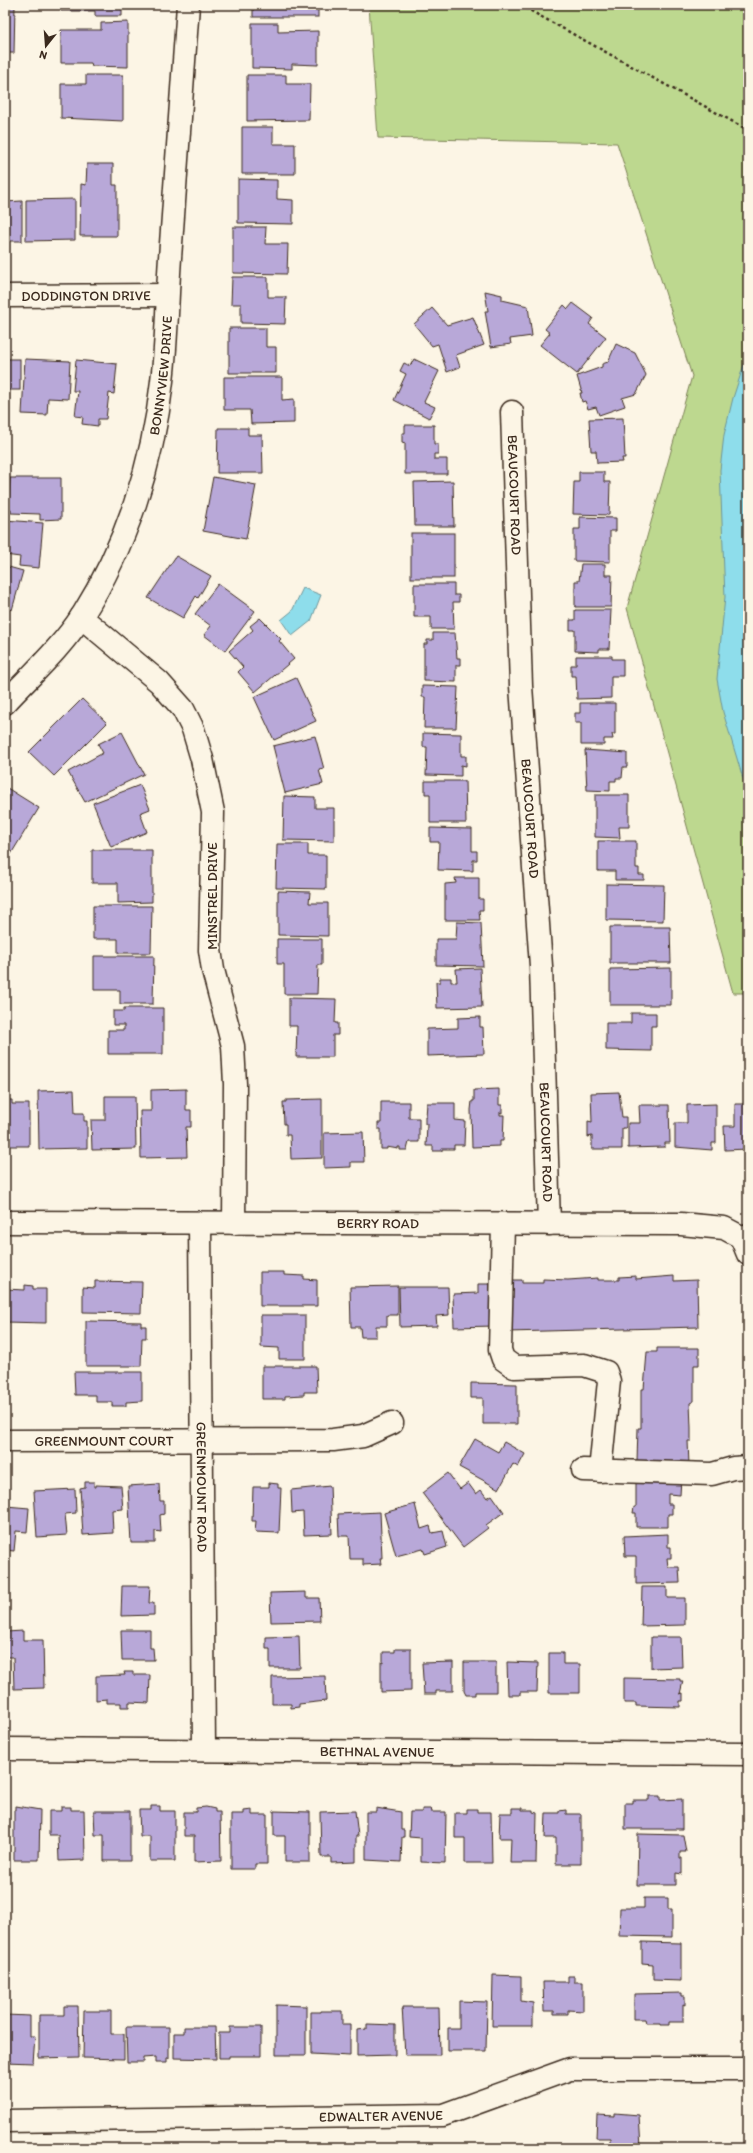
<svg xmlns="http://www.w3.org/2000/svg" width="753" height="2153" viewBox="0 0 753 2153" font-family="Itim,sans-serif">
  <rect width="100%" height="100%" fill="#fcf5e5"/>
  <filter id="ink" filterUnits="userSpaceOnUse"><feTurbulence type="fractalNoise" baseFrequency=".025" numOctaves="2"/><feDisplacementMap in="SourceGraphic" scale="8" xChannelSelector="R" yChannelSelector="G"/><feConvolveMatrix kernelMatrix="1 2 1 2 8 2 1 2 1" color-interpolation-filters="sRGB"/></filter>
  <g filter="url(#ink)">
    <!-- green -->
    <path fill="#bdd88f" stroke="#7c8156" d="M369,5H748V993H733L627,608L692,376L617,143L378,138Z"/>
    <!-- water -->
    <g fill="#8eddeb" stroke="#6d9599">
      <path d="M748,352V795L723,712L717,679L725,597L720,470L724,435L733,398Z"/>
      <path d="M303,588L321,595L311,621L292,636L281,620L292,611Z"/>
    </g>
    <!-- building -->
    <g fill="#b8a8d8" stroke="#3b2a1e">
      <path d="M5,5H15L14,53H5Z"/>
      <path d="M61,5H122V16H95V11H61Z"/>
      <rect x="253" y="5" width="65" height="12"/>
      <path d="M128,22V67L92,66L91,63H61V30H101V23Z"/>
      <path d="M252,23H278V32L318,31V65L292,64V69L252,68Z"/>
      <path d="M86,75H123V121L61,118V84H86Z"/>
      <path d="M247,75H286V84H310L309,120L247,121Z"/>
      <path d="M242,127H273V144H295V174H242Z"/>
      <path d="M87,164H113V185H117V236H80L81,184L86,185Z"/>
      <path d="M238,179L277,180V199L293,200V224L238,223Z"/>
      <path d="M75,199V240L26,241V200Z"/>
      <path d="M22,201V241H5V202Z"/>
      <path d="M233,227H266L265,244H288L287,274L233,273Z"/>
      <path d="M232,277H268V297H286L285,324L241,323V304H231Z"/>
      <path d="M485,291L502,295V300L528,306L532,336L510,339L511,344L491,347L485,311H488Z"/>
      <path d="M573,303L593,318L589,324L606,337L577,374L540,345L550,333L545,329L564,305L568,309Z"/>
      <path d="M432,308L447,325L473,317L484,345L456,355L460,367L447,372L438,344L432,346L414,324Z"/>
      <path d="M229,328H266V347H276V373H229Z"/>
      <path d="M616,344L635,353L646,375L636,394L622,398L625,406L599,415L596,407L588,409L585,401L582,402L580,393H582L577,376L602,367V364L608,362Z"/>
      <rect x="5" y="359" width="15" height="31"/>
      <path d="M25,359L70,361L68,399L48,398L47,415L22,414Z"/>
      <path d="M414,359L439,371L424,402L435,407L429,418L394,400L406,374L400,371L404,363L410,366Z"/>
      <path d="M76,360L117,364L114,394L109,393L106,419H98V426L82,424L83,417L75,416L78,391H73Z"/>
      <path d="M224,377H282V400L294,399V423L251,424L250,410H224Z"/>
      <path d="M623,418L625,458H622L623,462L597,463L596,451H591L589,419Z"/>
      <path d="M405,425H434V444H438V454H434V459H447V474H405V443L402,442V433H405Z"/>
      <path d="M218,428H248V435H262L263,473H217Z"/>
      <path d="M579,472H604V482H610L609,515L573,514L574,482H579Z"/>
      <path d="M213,477L256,485L246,539L203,531Z"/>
      <path d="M10,478H61V519L40,520V514L11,513V509H8Z"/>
      <path d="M453,481L454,526H415L414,482Z"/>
      <path d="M580,517L616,518V531H610V562L574,561V529H580Z"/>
      <path d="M5,520L43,523L39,568L19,566L20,557L5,555Z"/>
      <rect x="411" y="533" width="43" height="45"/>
      <path d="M176,556L211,576L198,598L196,596L183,618L148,598Z"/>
      <path d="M581,564H605V575H612L611,607H575V581H579Z"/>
      <path d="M5,566L23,571L12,610L5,608Z"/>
      <path d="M218,584L255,611L225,651L204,635L211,626L195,614Z"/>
      <path d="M414,584H454V595H459V602H453L454,629H431V617H414Z"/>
      <path d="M575,610H611L609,649H599V652L575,651V630H570V620H575Z"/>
      <path d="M260,618L281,639L279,641L294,659L255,692L238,672L243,667L229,651L253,630L250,626Z"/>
      <path d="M433,633H455L457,658H460V665H456V682L424,681V644H427V640H433Z"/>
      <path d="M576,656H612V659H623V676H611V698L577,699L576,676H571V665H576Z"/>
      <path d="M296,678L316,721L274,740L254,697Z"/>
      <path d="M422,686L458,687L456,728H424L425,697H422Z"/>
      <path d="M82,699L107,723L54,776L29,752Z"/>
      <path d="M580,703H615V734H612L613,739H604V745H581V723H575V713H580Z"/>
      <path d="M122,732L144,774L85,802L68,772L103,753L98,744Z"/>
      <path d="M423,733L461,734V756H466V766L461,765V776L426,775L427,747H423Z"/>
      <path d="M315,736L324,769L319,770L323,784L285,793L273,746Z"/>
      <path d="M585,750L627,753V767H623L622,778H616V781H610V791L587,790Z"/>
      <path d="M425,781H465L466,823H430V794H425Z"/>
      <path d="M140,785L150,809L140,813L147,832L111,847L93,803Z"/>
      <path d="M7,788L39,808L11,854L5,850V790Z"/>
      <path d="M595,795H629V827H619L620,838L595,837Z"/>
      <path d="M284,796L315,797V808H334V841L283,840Z"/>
      <path d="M430,828L472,829V851H477V860H473V871L438,870L439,842H430Z"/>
      <path d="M598,841H636V868H639V875H644V880H615V871H598Z"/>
      <path d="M277,844H308V855H326V889L276,888Z"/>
      <path d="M92,850H152V902L118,903V883H92Z"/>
      <path d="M455,878H479V899H483V910H479L480,920H445V884L456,883Z"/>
      <path d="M606,884L664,885L663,921L606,920Z"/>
      <path d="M278,891L310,892L309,903H328V936L278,935Z"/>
      <path d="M93,906H152L151,953H118V939H93Z"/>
      <path d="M457,922L481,923L483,966L436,965V939H456Z"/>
      <path d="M610,927H670L671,963H610Z"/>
      <path d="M277,939H322V965H318L317,994H284V964H277Z"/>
      <path d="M94,956H154L153,1004H120V990H94Z"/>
      <path d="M480,968L482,1007L437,1008L436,982H440V978H451V982H457L456,969Z"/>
      <path d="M671,968V1005H610V969Z"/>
      <path d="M289,998L336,999L335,1023H338V1035H333V1057H296L297,1026H289Z"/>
      <path d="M124,1008H163V1054H108V1030H124V1025H113V1011H124Z"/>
      <path d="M631,1013H656V1026H651V1051L606,1050V1023H631Z"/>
      <path d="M480,1017V1027H483L484,1054L427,1056V1029L458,1028V1018Z"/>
      <path d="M186,1089V1110H191V1127H186L187,1157L141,1158L140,1111H151V1090Z"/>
      <path d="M499,1089V1105H502V1113L500,1112V1115H504L503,1141H500V1146L472,1147L471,1110L472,1101H474V1090Z"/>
      <path d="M74,1090L75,1113H84V1121H87V1148L39,1149L38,1091Z"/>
      <path d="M619,1092L622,1117H626V1128H622V1149H592V1136L588,1137V1121L592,1122L591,1093Z"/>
      <path d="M105,1096H135L136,1149L92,1150L91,1120H105Z"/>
      <path d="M322,1099V1158L291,1159L290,1135H286V1124H284L283,1102H286V1100Z"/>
      <path d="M5,1100H12V1104H29V1146H5Z"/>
      <path d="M381,1102H409V1118H419V1142H409L407,1150H400V1147H398V1149L387,1147V1149H381V1129H378V1123H381Z"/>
      <path d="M427,1103H455V1120L465,1121L464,1145H454V1149H442V1151H433V1146H426L427,1124H425V1117H426Z"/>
      <path d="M716,1104V1143H712V1150L675,1147V1123H687V1105Z"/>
      <path d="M735,1104H748V1149L725,1150L724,1126H735Z"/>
      <path d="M639,1105H669L670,1143H665V1147L628,1148V1123H640Z"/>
      <path d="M363,1132L364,1162H351V1167L324,1168V1133Z"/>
      <path d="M260,1272H284V1275L304,1276V1279L317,1280V1306H260Z"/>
      <path d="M636,1276V1279L674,1276V1281L697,1280L698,1327L508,1332L507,1280H522V1283H543V1279L568,1280L598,1278V1280H619V1277Z"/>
      <path d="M95,1281L142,1282L141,1313L83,1312V1287L95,1288Z"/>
      <path d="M478,1284H494V1326L454,1327L453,1294L478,1293Z"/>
      <path d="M25,1285L33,1286V1289H46V1323L5,1322V1289L25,1290Z"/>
      <path d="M398,1286V1315H387V1326H376V1337H361L360,1327H351L350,1287Z"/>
      <path d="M399,1287H448L449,1315L436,1316L437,1326L400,1327Z"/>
      <path d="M261,1315H305V1359H279V1348L261,1347Z"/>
      <path d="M86,1321L141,1322V1326H146V1338H142L141,1366H86Z"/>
      <path d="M657,1348H699V1365H694V1401L690,1403L691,1428V1441H688L689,1465L647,1464V1461H637L638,1428H641V1389H644L647,1352H657Z"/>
      <path d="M262,1366H316L317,1392H304V1395L285,1396V1399H262Z"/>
      <path d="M74,1372H142V1401L126,1402V1406H112V1402H96V1395H75Z"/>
      <path d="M471,1383L517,1384V1424H483V1398H471Z"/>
      <path d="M475,1439L498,1452L504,1442L525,1454L518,1467L513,1464L499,1489L459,1467Z"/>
      <path d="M448,1473L460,1489L468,1483L476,1494L481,1490L487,1498L492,1495L504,1512L486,1525L488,1528L463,1547L422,1493Z"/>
      <path d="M636,1478L681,1479L680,1495L668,1494V1504H672V1514H668V1527H636V1513H633L634,1507H636Z"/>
      <path d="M85,1482H94V1487H96V1485L121,1486L123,1509L112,1510L113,1533L83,1535L80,1488L85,1487Z"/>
      <path d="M269,1483L278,1484V1488H281L279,1533L255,1532L256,1521H252L253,1487H269Z"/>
      <path d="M159,1484L160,1501H164V1514L160,1515L161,1532L155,1531V1543H131L128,1486Z"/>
      <path d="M330,1486L332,1534L304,1535L303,1512L292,1513L291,1490Z"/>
      <path d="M75,1489L76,1513L65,1514L67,1535L37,1537L34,1491Z"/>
      <path d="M5,1501L6,1506L29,1508L27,1532L16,1531L14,1551L5,1550Z"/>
      <path d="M415,1504L421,1529L430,1526L432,1533L443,1531L447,1547L425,1554L423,1549L396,1556L384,1513Z"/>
      <path d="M380,1512L382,1558H380L381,1564L363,1565V1559H350L349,1536H339L338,1514Z"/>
      <path d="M668,1534V1547H671V1558H667L668,1567H679L680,1583L636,1584V1556H625L624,1536Z"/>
      <path d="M122,1586H150L149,1603H154V1615L121,1616Z"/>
      <path d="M642,1587H667V1598H685V1625L641,1626Z"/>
      <path d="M306,1592V1598H319L320,1621L271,1622L270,1593Z"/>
      <path d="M121,1630H150V1648H153L154,1660H122Z"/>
      <path d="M23,1631V1640H43L44,1688L14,1689L13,1657H6V1632Z"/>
      <path d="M299,1636L300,1668H270V1649H266V1637Z"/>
      <path d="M651,1637H681L682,1667L651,1668Z"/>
      <path d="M395,1649H411V1691L381,1692V1662L383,1663V1652H395Z"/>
      <path d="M549,1653H563V1664H580V1693H549Z"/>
      <path d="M453,1662V1691H436V1694H424L422,1663Z"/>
      <path d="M464,1662H496V1692H475V1695H466L464,1691Z"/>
      <path d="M507,1662L538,1663L537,1692H520V1695H508Z"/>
      <path d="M124,1672H133V1675H150L149,1703L129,1702V1707H121V1703H107V1699L96,1700V1676L125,1675Z"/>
      <path d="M325,1676L326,1701L299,1704V1707L291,1708V1704H272V1677Z"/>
      <path d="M624,1678L680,1679V1681H683L680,1694L683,1693V1701H680V1707L636,1706V1703H624Z"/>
      <path d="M649,1796H660V1800L682,1799V1829H625V1803H633V1800H649Z"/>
      <path d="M16,1806L40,1810L39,1860H14V1810H16Z"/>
      <path d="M151,1806H160V1811H175V1861H150V1836H140L139,1810H151Z"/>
      <path d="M61,1807H71V1810H84L85,1860L59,1861L58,1835H49V1811H61Z"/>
      <path d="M206,1807L215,1809V1812H220L221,1861L194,1862V1836H184V1812H196V1808Z"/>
      <path d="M376,1808L401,1812V1830H404V1837H402L401,1862L366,1860V1812H376Z"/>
      <path d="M512,1808H522V1810H533V1812L537,1813L536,1863H510L511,1838H499L500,1813H512Z"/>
      <path d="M422,1809H432L431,1812H446L445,1863L421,1862V1838L409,1837L410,1812H422Z"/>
      <path d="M467,1809H477V1812H491L492,1863H465V1838H455V1813H467Z"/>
      <path d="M252,1810V1815H267V1864H255V1869H231V1814H244V1811Z"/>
      <path d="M566,1810V1814H581V1864H556V1838H545L546,1813H559V1811Z"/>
      <path d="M94,1811H130V1861H104V1835H95Z"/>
      <path d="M274,1811L310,1812V1862H285V1836H274Z"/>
      <path d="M355,1811L358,1836H356V1862L331,1863V1857H321L320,1812Z"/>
      <path d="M638,1834L683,1835L686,1852H680V1858H682V1874L676,1873V1885H637Z"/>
      <path d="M644,1898H668V1909H672V1937L619,1936L620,1908H644Z"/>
      <path d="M642,1942L681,1943V1981L653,1980V1964L642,1963Z"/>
      <path d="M493,1975L521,1976V2001L533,2003V2026H492Z"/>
      <path d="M568,1976H574V1982H583V2011L568,2010V2014H554V2011H544L543,1982H568Z"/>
      <path d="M682,1993V1996H685V2005L683,2004V2022H669V2025H660V2023H646L645,2019H634V1994Z"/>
      <path d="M459,2001L487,2002L486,2051H448V2028H459Z"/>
      <path d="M276,2005L306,2006V2055H276Z"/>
      <path d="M64,2006H78L79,2057L39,2058V2015H64Z"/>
      <path d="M402,2007H439L440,2055H405Z"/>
      <path d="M84,2011H111V2034H124V2059L83,2058Z"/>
      <path d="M321,2011H342V2025H350V2056L311,2054V2012H321Z"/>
      <path d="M5,2015L30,2016V2036H35L33,2063L5,2062Z"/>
      <path d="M367,2024L395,2025V2055L357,2056V2030L367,2029Z"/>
      <path d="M126,2027H169V2058H167V2062H156V2057L143,2058V2062H127Z"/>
      <path d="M184,2027H215L216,2059L174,2058V2033H184Z"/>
      <path d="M230,2027H261V2056H229V2058H219V2033H230Z"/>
      <path d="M615,2113L639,2115L641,2148H610V2138H596L597,2115L615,2116Z"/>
    </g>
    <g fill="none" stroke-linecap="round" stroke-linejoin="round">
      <defs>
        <g id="minor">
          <path id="s1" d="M5,296L167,295"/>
          <path id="s2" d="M512,412L521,686L541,966L549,1224"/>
          <path d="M81,617L159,682L183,709L193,729L202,759L213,812L210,950L213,970L233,1046L235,1084L234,1223"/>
          <path id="s3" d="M5,703C31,675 61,648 82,616C126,546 153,464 162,381C167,341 167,299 170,258C176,174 182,89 188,5"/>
          <path id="s4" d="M5,1222L681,1224L724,1228L741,1237L748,1235"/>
          <path id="s5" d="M200,1223L204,1750"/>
          <path d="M503,1224L500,1350L503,1359L514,1367L584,1365L606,1372L609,1381L600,1471"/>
          <path d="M741,1237L748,1254"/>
          <path id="s6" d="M5,1441L333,1440L363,1436L392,1423"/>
          <path d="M583,1470L712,1474L733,1468L748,1467"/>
          <path id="s7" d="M5,1749L748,1754"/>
          <path id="s8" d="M5,2121L443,2115L570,2069H748"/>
        </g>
      </defs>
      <!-- minor casing -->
      <use href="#minor" stroke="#3b2a1e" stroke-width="25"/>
      <!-- path -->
      <path stroke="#3b2a1e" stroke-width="2.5" stroke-dasharray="3 3" stroke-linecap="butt" d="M520,5L748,130"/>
      <!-- minor -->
      <use href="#minor" stroke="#fcf5e5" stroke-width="22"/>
    </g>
  </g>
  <g text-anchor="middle" stroke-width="3.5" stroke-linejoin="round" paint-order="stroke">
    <!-- street labels -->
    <g font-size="14" fill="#3b2a1e" stroke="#fcf5e5">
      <text dy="5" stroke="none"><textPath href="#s1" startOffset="81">DODDINGTON DRIVE</textPath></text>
      <text dy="5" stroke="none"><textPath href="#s3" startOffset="372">BONNYVIEW DRIVE</textPath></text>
      <text dy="5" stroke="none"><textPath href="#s2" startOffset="83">BEAUCOURT ROAD</textPath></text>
      <text dy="5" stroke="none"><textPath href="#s2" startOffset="407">BEAUCOURT ROAD</textPath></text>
      <text transform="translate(212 896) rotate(-90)" y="5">MINSTREL DRIVE</text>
      <text dy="5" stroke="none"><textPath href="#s2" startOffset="731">BEAUCOURT ROAD</textPath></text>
      <text dy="5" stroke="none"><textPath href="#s4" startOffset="373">BERRY ROAD</textPath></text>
      <text dy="5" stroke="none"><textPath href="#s6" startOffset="99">GREENMOUNT COURT</textPath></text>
      <text dy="5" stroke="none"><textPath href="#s5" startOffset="264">GREENMOUNT ROAD</textPath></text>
      <text dy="5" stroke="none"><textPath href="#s7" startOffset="372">BETHNAL AVENUE</textPath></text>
      <text dy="5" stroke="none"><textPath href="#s8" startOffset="376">EDWALTER AVENUE</textPath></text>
    </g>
  </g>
  <!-- margin -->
  <rect width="753" height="2153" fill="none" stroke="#fcf5e5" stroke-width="20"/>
  <rect x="10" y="10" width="733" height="2133" fill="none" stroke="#3b2a1e" stroke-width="1.5" filter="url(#ink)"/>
  <!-- north arrow -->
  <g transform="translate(46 46) rotate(197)" stroke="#fcf5e5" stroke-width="3" paint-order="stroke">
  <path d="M0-3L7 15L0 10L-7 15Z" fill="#3b2a1e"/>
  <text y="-6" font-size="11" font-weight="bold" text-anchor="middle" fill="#3b2a1e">N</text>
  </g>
</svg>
